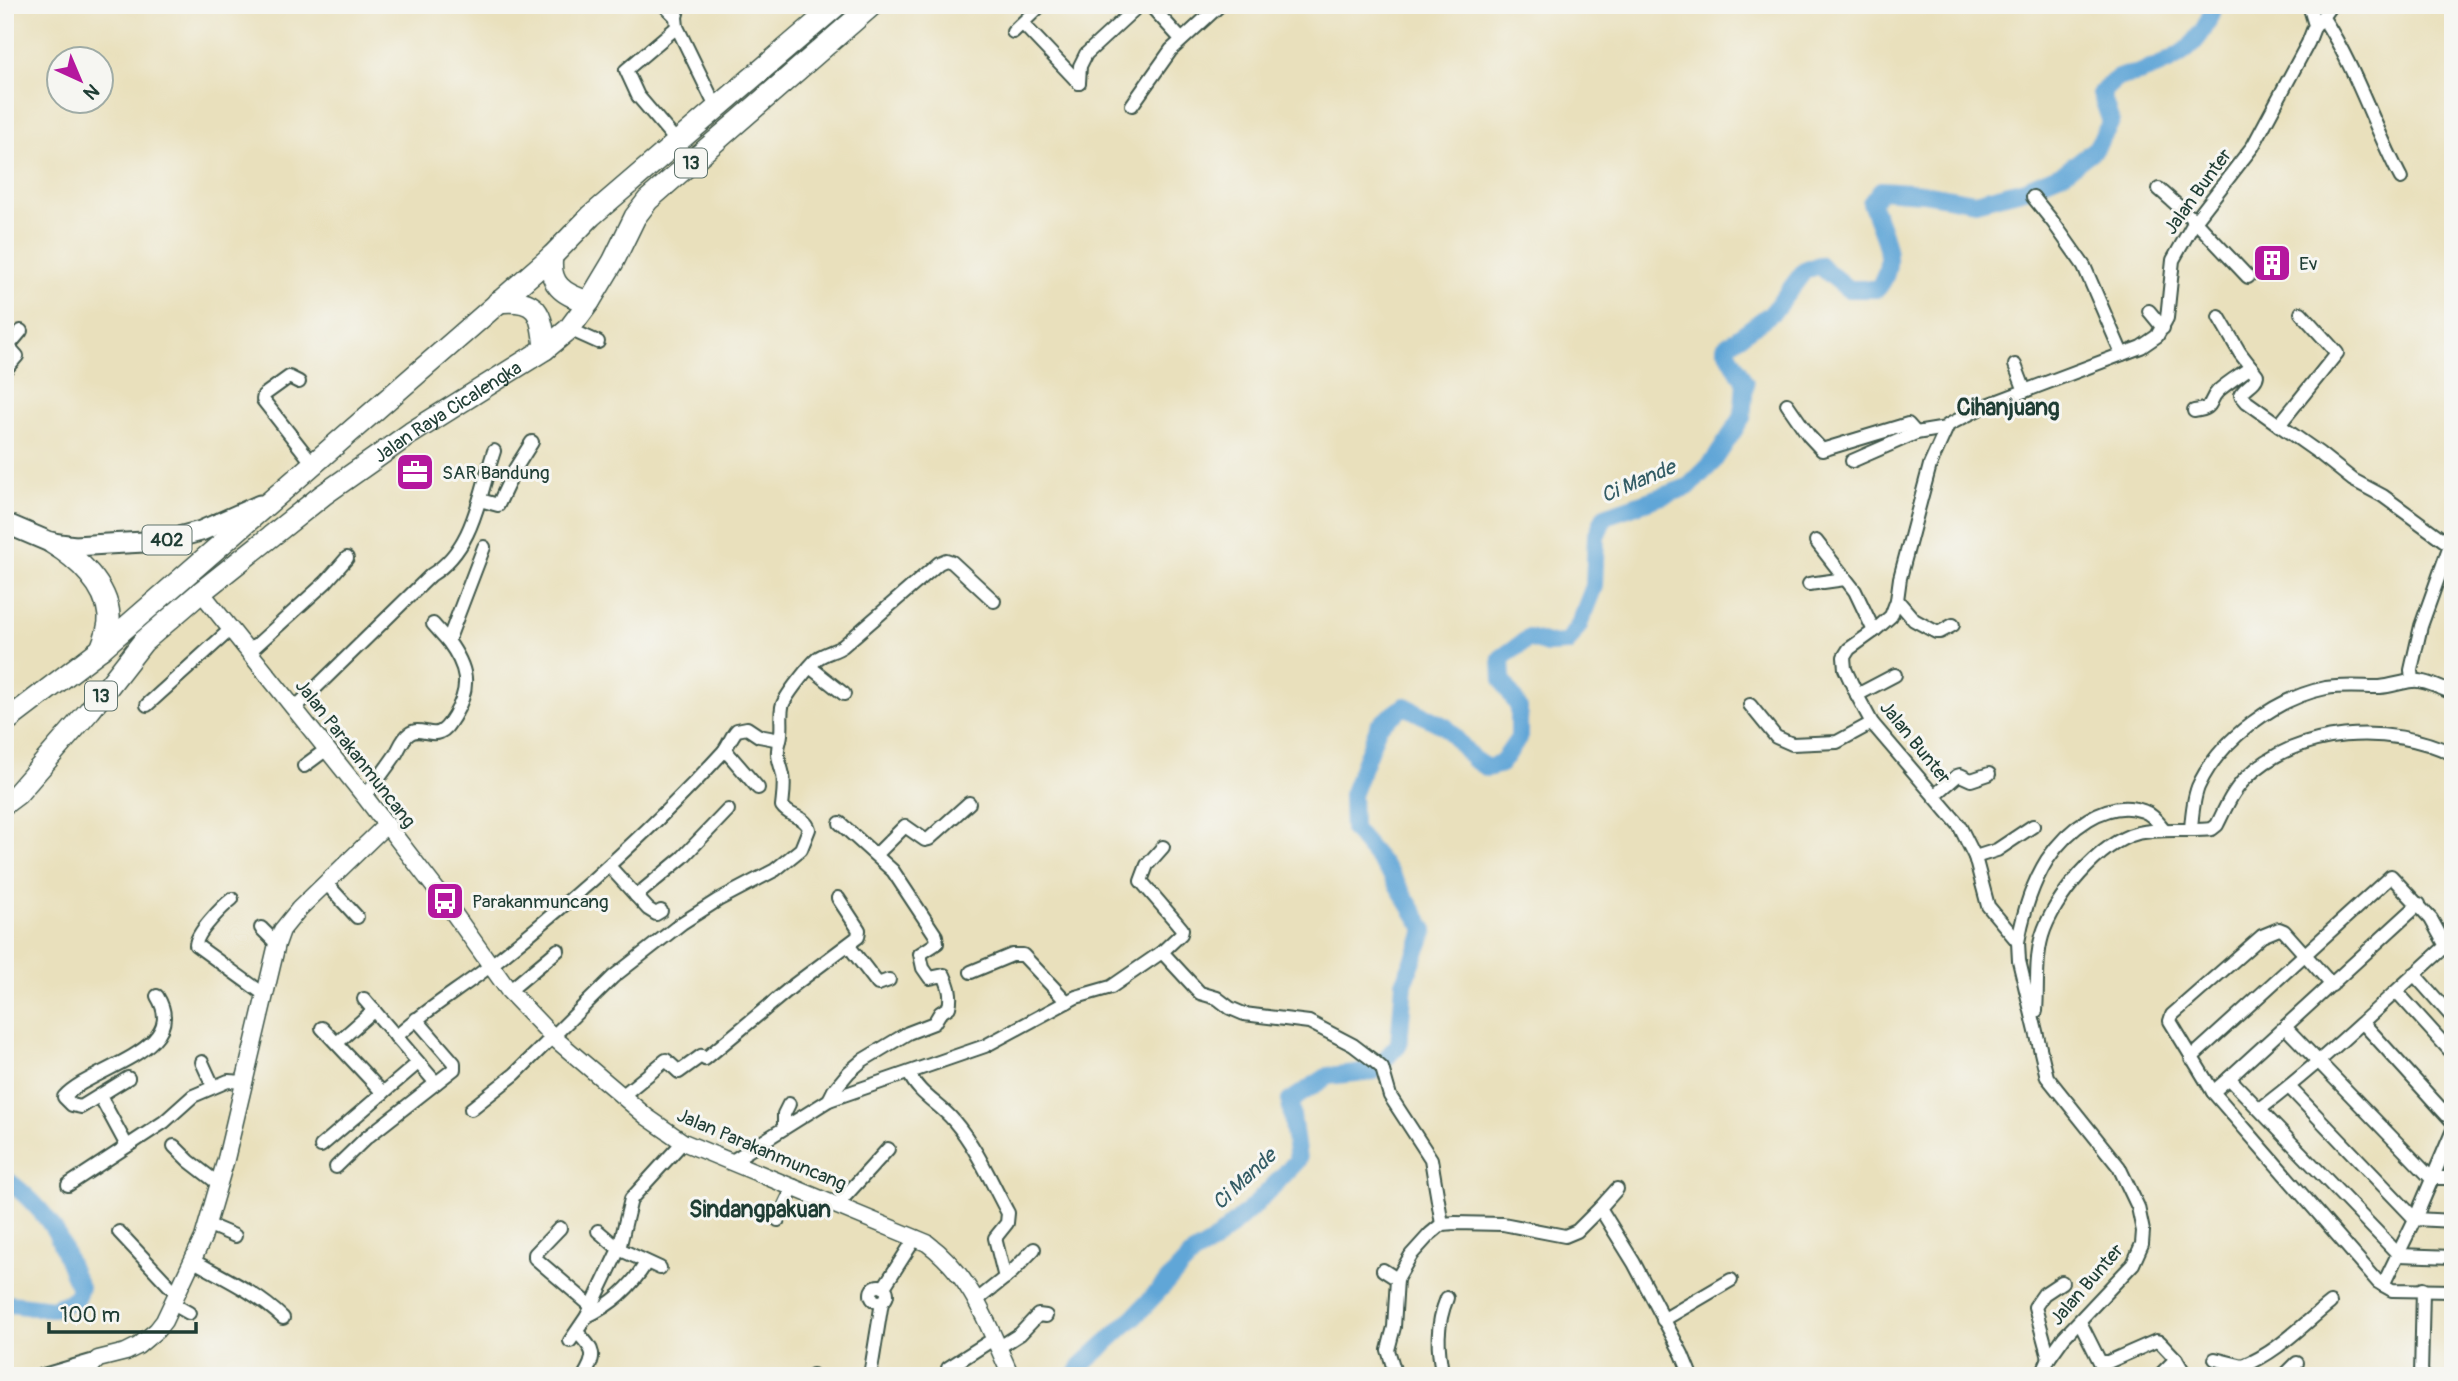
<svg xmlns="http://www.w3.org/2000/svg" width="2458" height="1381" viewBox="0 0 2458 1381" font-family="Pangolin,sans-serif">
  <rect width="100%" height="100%" fill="#f6f6f2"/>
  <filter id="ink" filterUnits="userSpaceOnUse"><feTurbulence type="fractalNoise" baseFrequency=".0143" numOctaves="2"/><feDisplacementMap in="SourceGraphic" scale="14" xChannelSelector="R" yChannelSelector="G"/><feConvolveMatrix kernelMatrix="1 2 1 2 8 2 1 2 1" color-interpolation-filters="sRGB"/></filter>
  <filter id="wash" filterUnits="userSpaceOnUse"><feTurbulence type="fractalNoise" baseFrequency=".00686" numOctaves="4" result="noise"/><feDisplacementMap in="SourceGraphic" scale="28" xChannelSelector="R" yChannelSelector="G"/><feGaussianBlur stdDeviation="1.57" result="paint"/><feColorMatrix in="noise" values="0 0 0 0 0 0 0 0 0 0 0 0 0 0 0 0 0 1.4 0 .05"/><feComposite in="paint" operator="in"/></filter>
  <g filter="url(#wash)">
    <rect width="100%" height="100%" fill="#e9e0bc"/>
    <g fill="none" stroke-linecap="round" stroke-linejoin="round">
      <!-- river -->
      <g stroke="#61a6d7" stroke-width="18">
        <path d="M5,1179C22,1190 45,1213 55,1231C65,1249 69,1269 80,1287L76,1299L52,1309L10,1304L5,1306"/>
        <path d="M1076,1376L1081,1366L1136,1315L1192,1255L1211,1244L1255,1205L1298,1160L1290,1101L1328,1076L1374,1071L1399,1044L1404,983L1425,930L1390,873L1353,829L1352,795L1379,725L1405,706L1446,727L1473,759L1487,768L1501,764L1519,738V708L1502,679L1501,658L1529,638L1547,644L1567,643L1579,625L1594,586L1596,536L1605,516L1688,487L1713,462L1742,418L1745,383L1725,347L1773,312L1804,271L1819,265L1848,289H1877C1900,263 1882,232 1871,203L1881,190L1923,193L1975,202L2025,189L2065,172L2096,148L2111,122L2101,93C2106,89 2112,81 2118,78C2124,75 2133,75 2139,73C2178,60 2202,46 2214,5"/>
      </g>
    </g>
  </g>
  <g filter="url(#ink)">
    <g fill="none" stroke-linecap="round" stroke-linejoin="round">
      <defs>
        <g id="street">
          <path d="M664,5L676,17"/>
          <path d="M679,5L676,17L677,27L717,109"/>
          <path d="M1150,5L1181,39"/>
          <path d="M2323,18C2356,68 2373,125 2401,178"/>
          <path d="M2318,23L2331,5"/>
          <path d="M1023,24L1079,83"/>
          <path d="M677,27L626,70L638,96L678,143"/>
          <path d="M1013,32L1041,5"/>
          <path d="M1079,83L1080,66L1086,54L1139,5"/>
          <path d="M1132,105L1171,50L1220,5"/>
          <path d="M2159,189L2195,221L2248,277"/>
          <path d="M2033,197L2053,222L2084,266L2122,354"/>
          <path d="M2149,311L2163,328"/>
          <path d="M2301,313L2337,353L2279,425L2319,453L2353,480L2383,496L2450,545L2421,626L2411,670L2412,681"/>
          <path d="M2219,317L2240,353L2257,375C2256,384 2244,387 2241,395L2247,402L2279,425"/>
          <path d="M569,329L598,342"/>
          <path d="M5,350L21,331"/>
          <path d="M2015,365L2025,391"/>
          <path d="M5,370L17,356L9,347"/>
          <path d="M299,382L289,377L264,395L263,400L314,465"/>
          <path d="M1787,404L1809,436L1822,450L1908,424L1916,433"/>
          <path d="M2194,411C2216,408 2207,402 2218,391C2228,382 2240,375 2251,367"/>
          <path d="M1852,461L1916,433L1946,428"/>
          <path d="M480,500L498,505L515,469L532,442"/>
          <path d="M1816,541L1855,591L1874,631"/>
          <path d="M1809,584L1845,579"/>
          <path d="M1897,600L1914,620L1936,632H1940L1953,625"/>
          <path d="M433,624L448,641"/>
          <path d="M249,652L326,582L347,558"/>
          <path d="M810,667L844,694"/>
          <path d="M1857,695L1895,675"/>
          <path d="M147,705L231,629"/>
          <path d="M1750,705L1776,737L1792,744L1837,742L1872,723"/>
          <path d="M295,708L431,575C474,549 479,495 494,451"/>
          <path d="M725,750L758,788"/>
          <path d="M304,766L327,749"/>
          <path d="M1935,795L1957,776L1960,775L1971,780L1989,774"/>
          <path d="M365,797C375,783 385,770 394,757C399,750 402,739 409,734C419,726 430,737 440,732C447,729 450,722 454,716C472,686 467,667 448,641L484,547"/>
          <path d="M2191,829C2192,815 2193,800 2198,787C2219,740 2276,698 2326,688C2343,685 2363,687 2380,687C2392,686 2401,682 2412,681C2424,679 2441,689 2453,693"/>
          <path d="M876,855L905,826L925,840L929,839L969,803"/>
          <path d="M1975,857L1997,850L2033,826"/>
          <path d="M609,866L648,909L656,914L661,911"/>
          <path d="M326,883L357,917"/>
          <path d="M636,896L683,857L728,810"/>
          <path d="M232,899C223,906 196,933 196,945L265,995"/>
          <path d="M261,928L277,944"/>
          <path d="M2018,942C2023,914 2032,884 2047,860C2066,831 2106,797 2143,811C2152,814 2157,821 2163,828"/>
          <path d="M848,945L878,984L889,980"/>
          <path d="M1162,952L1200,993L1217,998L1230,1008L1244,1014L1309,1022L1353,1045L1374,1061L1382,1068L1390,1096L1431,1159L1442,1224"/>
          <path d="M971,972L1012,955H1023L1067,1002"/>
          <path d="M2414,974L2453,1018"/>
          <path d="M2332,985L2284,931L2279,929L2262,936L2172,1015L2170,1021L2213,1092L2378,1282L2383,1285"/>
          <path d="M509,991L558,950"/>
          <path d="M2397,992L2453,1054"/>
          <path d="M364,999L436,1083"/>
          <path d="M2036,1011C2038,987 2035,960 2042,936C2053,899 2099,843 2138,833C2164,827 2186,832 2212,829L2217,825C2225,809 2232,792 2245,779C2296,727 2390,723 2453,754"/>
          <path d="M2363,1023L2453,1122"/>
          <path d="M2285,1027L2431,1178H2453"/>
          <path d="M322,1028L383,1093"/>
          <path d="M396,1037C425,1010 459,990 490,966C573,900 652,830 723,752C729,745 731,736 737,730L747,728L759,736L780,740C783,729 780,718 782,707C784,697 810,665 818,658C825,653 836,651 843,646L939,563L946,560L952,562L994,601"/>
          <path d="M337,1043L374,1010"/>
          <path d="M2191,1058L2391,876L2431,919L2446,946C2384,1001 2326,1059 2260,1109"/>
          <path d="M202,1062L213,1086"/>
          <path d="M909,1073C918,1094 940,1104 954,1121C977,1148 991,1182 1008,1213L1007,1223L995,1238L1005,1278"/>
          <path d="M128,1078L81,1107L72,1105L64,1097C90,1067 191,1051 157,996"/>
          <path d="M2229,1078L2419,904"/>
          <path d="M2289,1087L2415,1219L2453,1221"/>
          <path d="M2213,1092L2229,1078L2399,1255L2453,1257"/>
          <path d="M100,1096L127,1146"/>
          <path d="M622,1096L666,1060L679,1072L701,1056L705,1059L794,985L858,937L859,930L838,898"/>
          <path d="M829,1100L834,1090L849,1072L863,1060L908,1033L934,1023L940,1013L949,1007C952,995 949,986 944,975L930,978L923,968L920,954L937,943L936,936L893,871L840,823"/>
          <path d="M471,1109L515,1074L613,977L682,923L718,900L775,870L801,849L809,829C805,816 789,817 782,806C783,796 785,785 783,775C780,761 775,755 780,740"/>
          <path d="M784,1127V1114L789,1104"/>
          <path d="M2453,1130L2415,1219L2383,1285L2392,1290L2453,1291"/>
          <path d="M174,1146L189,1161L220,1185"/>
          <path d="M321,1146L418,1063"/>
          <path d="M732,1161L829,1100L985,1046L1076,997L1111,987L1162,952L1181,934L1182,929L1177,923L1141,881L1147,865L1163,847"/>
          <path d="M336,1167L366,1138L454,1069V1063L416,1019"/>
          <path d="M68,1185L164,1122L193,1096L228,1081L245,1082"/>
          <path d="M1617,1189L1600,1208L1634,1263L1682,1354L1691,1376"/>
          <path d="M837,1205L888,1149"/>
          <path d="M778,1220L794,1186"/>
          <path d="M209,1225L235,1236"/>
          <path d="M560,1228L535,1254V1258L591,1306"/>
          <path d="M598,1231L619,1249L660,1268"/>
          <path d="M119,1232L177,1294"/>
          <path d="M192,1260C224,1278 256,1292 283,1318"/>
          <path d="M1383,1270L1397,1279"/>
          <circle cx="879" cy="1294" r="8"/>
          <path d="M884,1287L916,1237"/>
          <path d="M977,1300L1012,1272L1034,1249"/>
          <path d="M173,1304L189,1313"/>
          <path d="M587,1316C611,1305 632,1286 646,1263"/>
          <path d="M1663,1320L1731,1280"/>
          <path d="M2080,1322L2100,1362H2108L2156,1341L2160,1342L2176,1359L2186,1376"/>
          <path d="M577,1332C593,1350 598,1353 584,1376"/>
          <path d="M570,1341L587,1316L619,1249L631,1199L683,1142"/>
          <path d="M998,1348L1020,1334L1038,1315L1046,1316"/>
          <path d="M2049,1358L2035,1307L2044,1294L2062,1282"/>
          <path d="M2215,1359L2243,1366"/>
          <path d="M948,1368L995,1338"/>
          <path d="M40,1376L98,1359"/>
          <path d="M813,1376V1375"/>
          <path d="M870,1376L882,1302"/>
          <path d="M1396,1376L1388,1350L1394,1327L1397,1279L1411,1255L1430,1234L1442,1224L1455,1223L1503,1224L1565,1236L1577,1231L1600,1208"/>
          <path d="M1443,1376C1437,1348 1436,1325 1447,1298"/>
          <path d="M2041,1376L2049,1358L2064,1337L2133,1264L2142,1244L2143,1231L2138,1207L2119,1167L2047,1077L2019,961L2018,942L1988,906L1975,857L1959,825L1872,723L1857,695L1845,669L1844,657L1849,649L1874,631L1891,616L1897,600L1900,578L1930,465L1948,425L1985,406L2141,347L2157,336L2167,318L2173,260L2195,221L2253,146L2308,43L2315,25L2309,5"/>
          <path d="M2159,1376L2176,1359"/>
          <path d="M2246,1376L2243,1366C2278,1352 2301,1326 2330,1303"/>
          <path d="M2284,1376L2297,1363"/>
          <path d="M2421,1376L2423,1289"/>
        </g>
        <g id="secondary">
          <path d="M201,592L365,797L445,901L509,991L553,1037L647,1117L683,1142L927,1243C973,1277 988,1326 1011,1376"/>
          <path d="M82,1376L98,1359L126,1352L138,1346L157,1330L164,1321L203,1238L226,1159L277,944L282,930L299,909L387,824"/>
        </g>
        <path id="primary" d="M5,523L52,543L75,546L107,544L163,541L201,531L260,505"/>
        <g id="highway">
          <path d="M552,256C548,284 563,295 589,302"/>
          <path d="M498,302C538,298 542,312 545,349"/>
          <path d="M52,543C77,558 107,585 109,616C110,627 105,639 101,649"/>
          <path d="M5,722L101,649L552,256L591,216L837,5"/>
          <path id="s1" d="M5,803L17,794L90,710L143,642L201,592L323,495L411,433L545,349L569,329L589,302L613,262L635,217L648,200L872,5"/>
        </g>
      </defs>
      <!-- street casing -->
      <use href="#street" stroke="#3d5548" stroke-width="16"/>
      <!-- secondary casing -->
      <use href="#secondary" stroke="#3d5548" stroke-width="19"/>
      <!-- primary casing -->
      <use href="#primary" stroke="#3d5548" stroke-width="23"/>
      <!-- highway casing -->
      <use href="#highway" stroke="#3d5548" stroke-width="24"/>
      <!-- street -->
      <use href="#street" stroke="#fff" stroke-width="12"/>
      <!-- secondary -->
      <use href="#secondary" stroke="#fff" stroke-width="16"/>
      <!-- primary -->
      <use href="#primary" stroke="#fff" stroke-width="19"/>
      <!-- highway -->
      <use href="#highway" stroke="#fff" stroke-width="21"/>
    </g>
  </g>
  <!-- icons -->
  <defs>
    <symbol id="building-square" viewBox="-11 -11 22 22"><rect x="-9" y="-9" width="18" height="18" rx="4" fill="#b5179e" stroke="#f6f6f2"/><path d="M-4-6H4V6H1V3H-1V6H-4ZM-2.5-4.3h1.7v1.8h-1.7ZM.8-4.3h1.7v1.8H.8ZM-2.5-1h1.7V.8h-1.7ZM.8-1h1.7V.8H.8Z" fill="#fff"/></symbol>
    <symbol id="office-square" viewBox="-11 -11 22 22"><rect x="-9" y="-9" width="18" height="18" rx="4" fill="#b5179e" stroke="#f6f6f2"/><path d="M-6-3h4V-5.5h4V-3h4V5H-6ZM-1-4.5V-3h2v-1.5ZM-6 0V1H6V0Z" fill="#fff"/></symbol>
    <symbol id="bus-square" viewBox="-11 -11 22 22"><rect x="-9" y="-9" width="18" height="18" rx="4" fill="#b5179e" stroke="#f6f6f2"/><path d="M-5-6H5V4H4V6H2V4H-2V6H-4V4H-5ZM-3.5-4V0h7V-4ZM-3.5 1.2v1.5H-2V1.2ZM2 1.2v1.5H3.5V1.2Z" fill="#fff"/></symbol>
  </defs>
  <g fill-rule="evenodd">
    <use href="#building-square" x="2250" y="241" width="44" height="44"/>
    <use href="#office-square" x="393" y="450" width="44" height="44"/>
    <use href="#bus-square" x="423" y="879" width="44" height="44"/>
  </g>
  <g text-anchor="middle" stroke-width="6" stroke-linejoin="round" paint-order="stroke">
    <!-- shield labels -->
    <g fill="#f6f6f2" stroke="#60746d" stroke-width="2">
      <rect x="675" y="148.5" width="32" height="29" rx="5"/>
      <rect x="142.5" y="525.5" width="49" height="29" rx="5"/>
      <rect x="85" y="681.5" width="32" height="29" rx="5"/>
    </g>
    <g font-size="18" font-weight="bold" fill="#1f3d34">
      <text x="691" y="169">13</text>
      <text x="167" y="546">402</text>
      <text x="101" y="702">13</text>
    </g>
    <!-- street labels -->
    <g font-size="19" fill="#1f3d34" stroke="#f6f6f2">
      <text transform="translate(2197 191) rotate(-54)" y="7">Jalan Bunter</text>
      <text dy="7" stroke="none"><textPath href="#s1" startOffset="595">Jalan Raya Cicalengka</textPath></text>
      <text transform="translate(1916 742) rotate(51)" y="7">Jalan Bunter</text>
      <text transform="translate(356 753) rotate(52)" y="7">Jalan Parakanmuncang</text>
      <text transform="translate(762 1149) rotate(23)" y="7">Jalan Parakanmuncang</text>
      <text transform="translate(2086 1284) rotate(-49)" y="7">Jalan Bunter</text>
    </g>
    <!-- poi labels -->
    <g font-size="19" fill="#1f3d34" stroke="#f6f6f2" text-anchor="start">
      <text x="2299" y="270">Ev</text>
      <text x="442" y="479">SAR Bandung</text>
      <text x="472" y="908">Parakanmuncang</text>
    </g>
    <!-- water labels -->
    <g font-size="21" font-style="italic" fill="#335c65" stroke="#f6f6f2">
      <text transform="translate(1638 481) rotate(-23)" y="7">Ci Mande</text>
      <text transform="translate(1244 1179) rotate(-43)" y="7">Ci Mande</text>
    </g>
    <!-- quarter labels -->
    <g font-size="23" font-weight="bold" fill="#1f3d34" stroke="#f6f6f2">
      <text x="2008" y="415">Cihanjuang</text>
      <text x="760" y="1217">Sindangpakuan</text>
    </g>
  </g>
  <!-- margin -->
  <rect width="2458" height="1381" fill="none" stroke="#f6f6f2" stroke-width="28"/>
  <!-- north arrow -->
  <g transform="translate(80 80) rotate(136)"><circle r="33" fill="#f6f6f2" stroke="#a0aca6" stroke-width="2"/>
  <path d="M0-5L12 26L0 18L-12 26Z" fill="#b5179e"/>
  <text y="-10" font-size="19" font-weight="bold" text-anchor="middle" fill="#1f3d34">N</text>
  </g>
  <!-- scale -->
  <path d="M49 1322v10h147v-10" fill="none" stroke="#1f3d34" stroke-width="3.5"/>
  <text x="60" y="1322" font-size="21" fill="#1f3d34" stroke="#f6f6f2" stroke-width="5" paint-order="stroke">100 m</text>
</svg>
